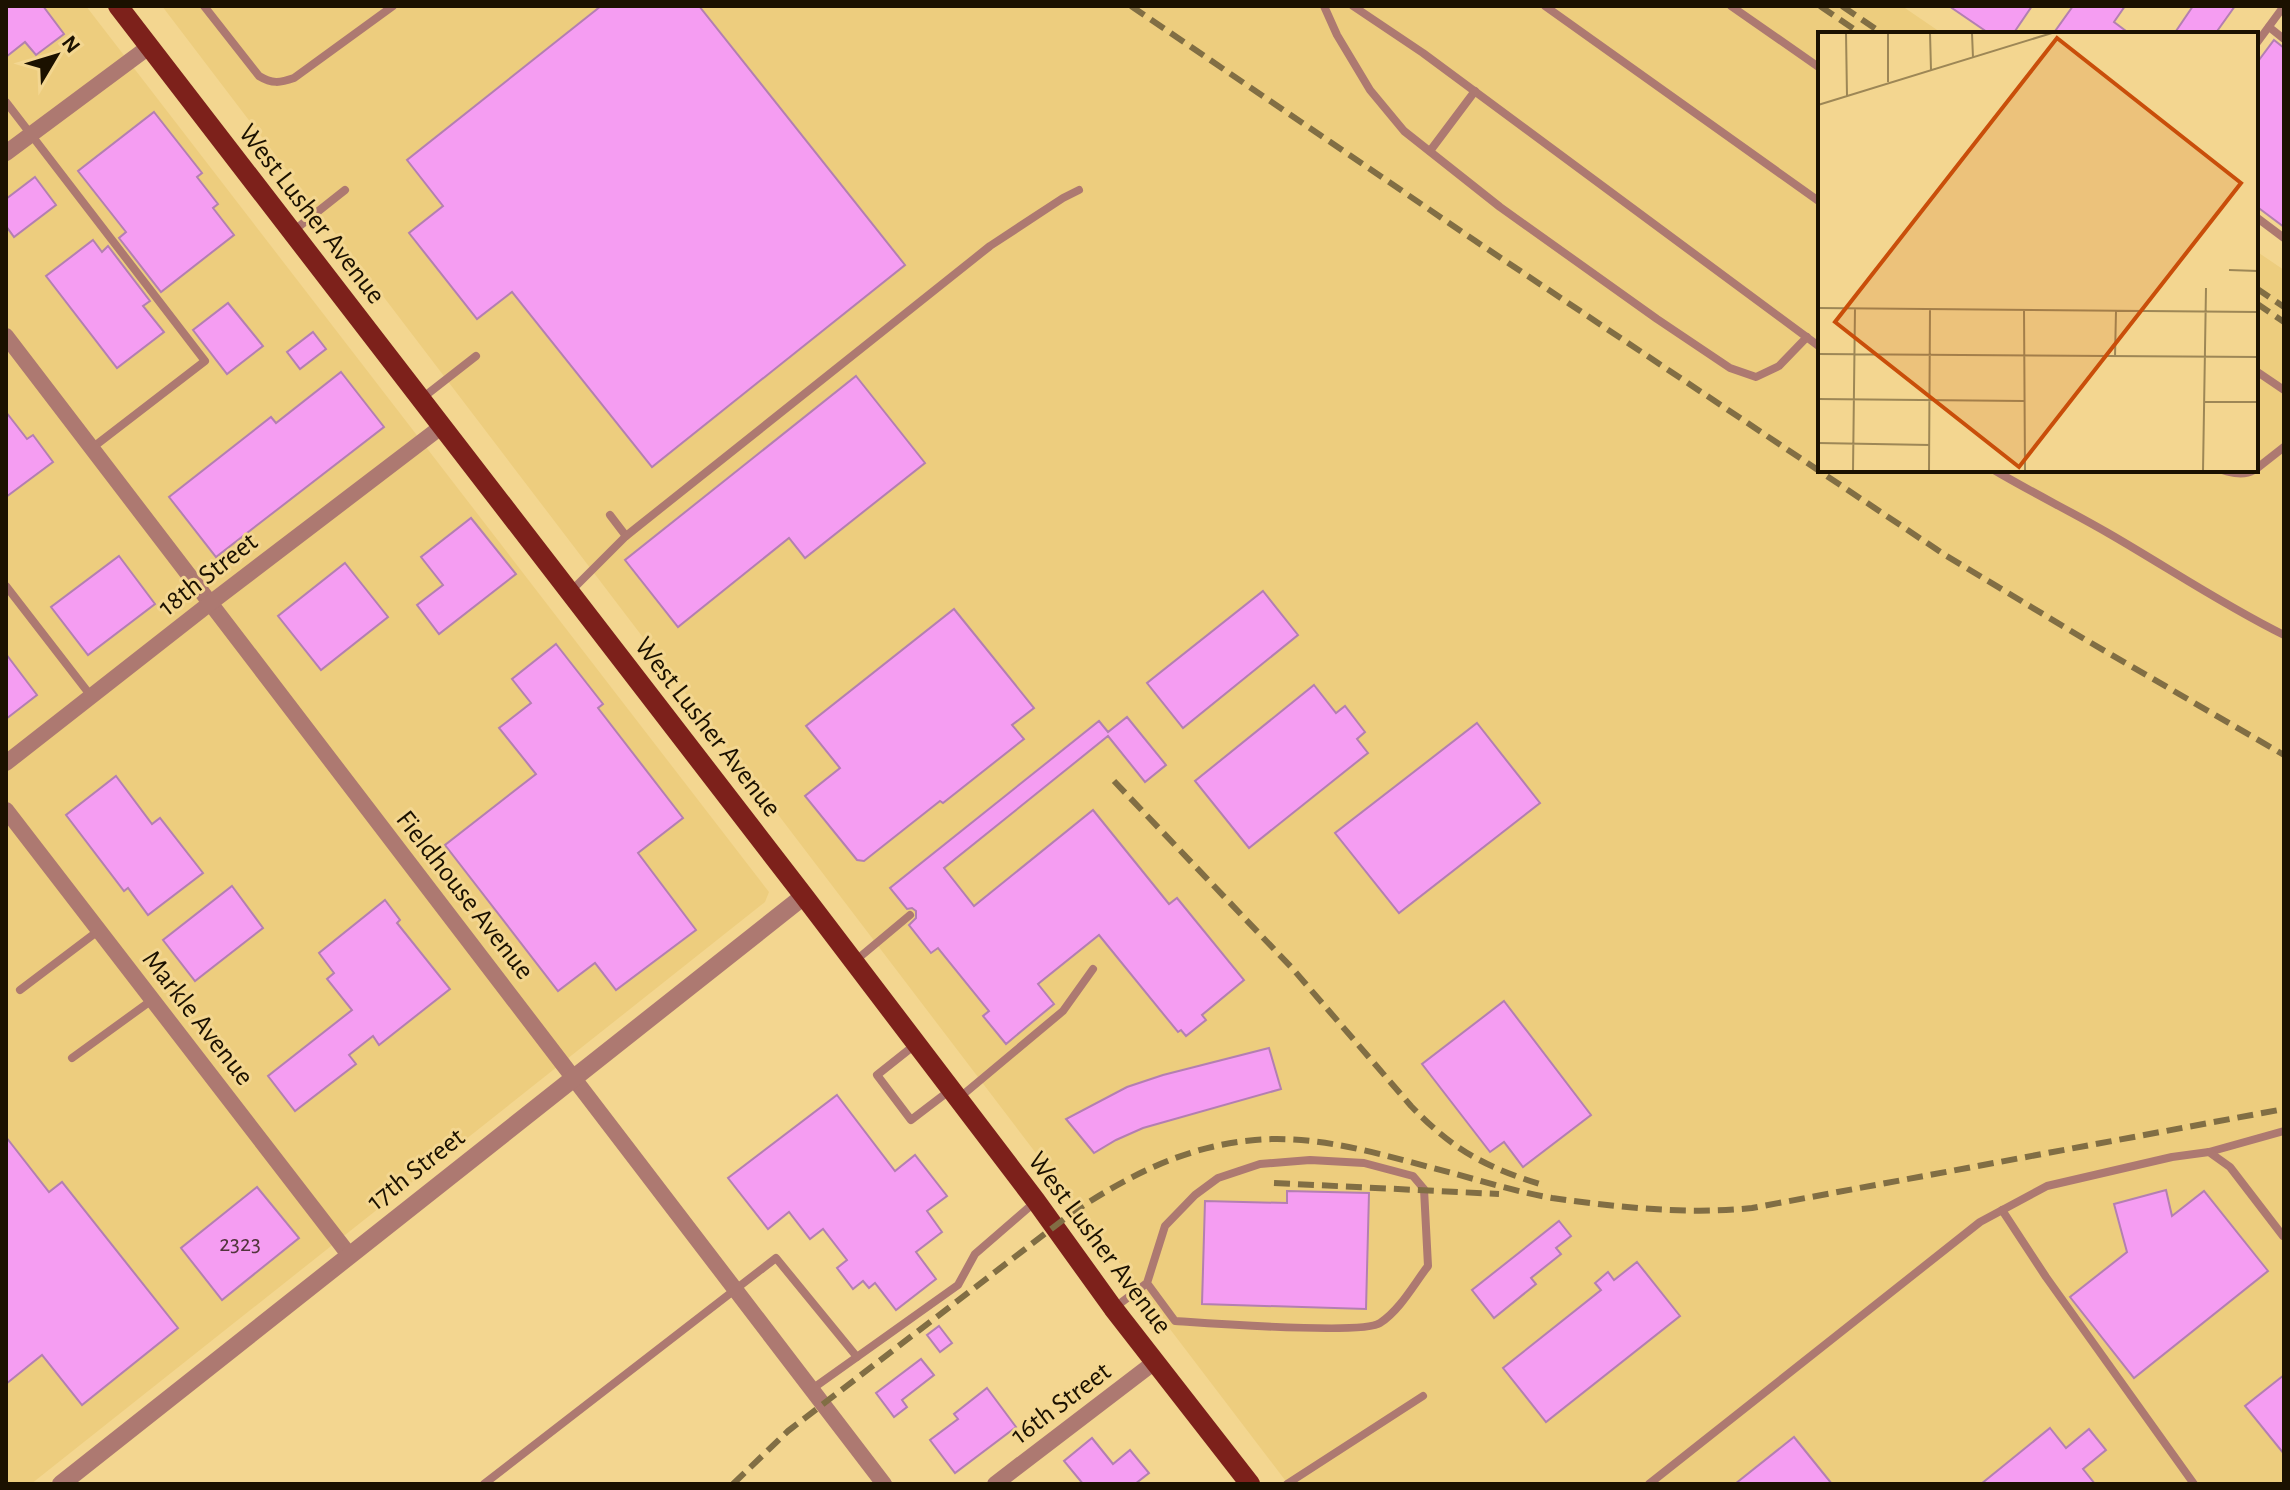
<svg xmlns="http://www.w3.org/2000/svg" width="2290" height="1490" viewBox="0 0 2290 1490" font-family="'Alegreya Sans',sans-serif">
  <rect width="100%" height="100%" fill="#f3d690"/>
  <!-- built -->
  <g fill="#edcd7e">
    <path d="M6,6H86L769,892L765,902L31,1484H6Z"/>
    <path d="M162,6H1902L1943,34H1820V470H2256V251L2284,270V1484H1288Z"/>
  </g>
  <!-- building -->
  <g fill="#f59df2" stroke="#b37fb1" stroke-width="2">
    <path d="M6,6H43L64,34L36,55L25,42L6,57Z"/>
    <path d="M601,6H699L905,265L652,467L512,292L477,319L409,233L443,206L407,160Z"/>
    <path d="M1949,6H2032L2013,34H1990Z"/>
    <path d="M2073,6H2125L2114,22L2130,34H2053Z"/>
    <path d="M2193,6H2235L2215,34H2174Z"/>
    <path d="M2274,40L2284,48V227L2256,206V64Z"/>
    <path d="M154,112L202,173L197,177L218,204L213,208L234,235L161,292L119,238L126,232L78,171Z"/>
    <path d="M35,177L56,205L14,237L6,226V199Z"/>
    <path d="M93,240L102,252L108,246L150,301L143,306L164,332L117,368L46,276Z"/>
    <path d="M228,303L263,346L227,374L193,330Z"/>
    <path d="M313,332L326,349L300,369L287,352Z"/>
    <path d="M341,372L384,427L216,557L169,497L271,417L276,423Z"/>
    <path d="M856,376L925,463L805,558L789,538L678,627L625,560Z"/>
    <path d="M6,412L27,439L33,435L53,462L6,497Z"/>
    <path d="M471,518L516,574L439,634L417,605L443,585L421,557Z"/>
    <path d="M119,556L155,604L88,655L51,607Z"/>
    <path d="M345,563L388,617L321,670L278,616Z"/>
    <path d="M1263,591L1298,635L1183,728L1147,683Z"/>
    <path d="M954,609L1034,708L1012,725L1024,739L943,803L940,801L864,861L857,860L805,796L840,768L806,726Z"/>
    <path d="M556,644L603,704L598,708L683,818L638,853L696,930L616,990L595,963L558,991L445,845L536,774L499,728L531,703L512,679Z"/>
    <path d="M6,654L37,695L6,719Z"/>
    <path d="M1314,685L1336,713L1345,706L1365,732L1357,739L1368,753L1249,848L1195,781Z"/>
    <path d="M1127,717L1166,765L1145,782L1108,736L944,868L974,906L1093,810L1169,904L1177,898L1244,980L1202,1015L1206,1020L1186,1036L1181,1030L1178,1032L1099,935L1038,984L1054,1004L1006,1044L983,1016L989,1011L938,948L931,953L909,925L916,918V911L912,908L907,909L890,888L1099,721L1108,732Z"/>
    <path d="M1477,723L1540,803L1399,913L1335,833Z"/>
    <path d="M116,776L152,824L160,818L203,873L148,915L128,888L124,891L66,815Z"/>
    <path d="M232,886L263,928L195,981L163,940Z"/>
    <path d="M385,900L400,920L397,923L450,989L379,1045L373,1036L349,1055L356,1064L295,1111L268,1076L352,1010L327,979L334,973L319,953Z"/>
    <path d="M1504,1001L1591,1115L1523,1167L1504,1142L1490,1152L1422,1064Z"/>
    <path d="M1269,1048L1281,1089L1143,1128L1116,1140L1094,1153L1066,1119L1127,1087L1163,1075Z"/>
    <path d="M837,1095L895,1171L915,1155L947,1196L927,1211L942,1232L916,1252L936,1279L896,1310L875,1283L869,1288L863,1281L853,1289L837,1268L847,1260L823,1229L810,1239L789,1212L768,1229L728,1178Z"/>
    <path d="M6,1137L49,1192L62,1182L178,1328L82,1405L42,1355L6,1384Z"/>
    <path d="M257,1187L299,1238L222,1300L181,1248Z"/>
    <path d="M2166,1190L2172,1216L2204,1191L2268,1271L2134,1378L2070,1297L2127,1252L2114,1204Z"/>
    <path d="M1287,1191L1369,1193L1366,1309L1202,1304L1205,1201L1287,1203Z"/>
    <path d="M1559,1221L1571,1236L1556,1248L1561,1254L1531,1278L1536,1284L1494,1318L1472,1290Z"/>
    <path d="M1637,1262L1680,1316L1546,1422L1503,1368L1601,1290L1595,1283L1608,1272L1614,1280Z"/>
    <path d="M939,1326L952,1343L940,1352L927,1335Z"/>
    <path d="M921,1359L934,1375L902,1400L907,1407L894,1417L876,1393Z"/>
    <path d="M2284,1375V1454L2245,1406Z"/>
    <path d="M987,1388L1016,1427L955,1473L930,1440L958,1419L954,1414Z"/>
    <path d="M2050,1428L2066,1448L2089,1429L2106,1450L2083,1469L2095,1484H1981Z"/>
    <path d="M1794,1437L1832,1484H1735Z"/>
    <path d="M1092,1438L1113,1464L1130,1450L1149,1473L1135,1484H1083L1064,1461Z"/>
  </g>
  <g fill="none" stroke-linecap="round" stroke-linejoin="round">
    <!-- service -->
    <g stroke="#ad7971" stroke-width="8">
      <path d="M204,6L259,76C272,84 280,83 294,78L393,6"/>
      <path d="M1324,6L1337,35L1370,90L1404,131L1500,207L1657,319L1730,368L1756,377L1779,366L1807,337"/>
      <path d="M1353,6L1423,53L1820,347"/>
      <path d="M1545,6L1820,202"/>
      <path d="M1731,6L1820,68"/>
      <path d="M2269,27L2284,39"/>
      <path d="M2256,44L2284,6"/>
      <path d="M6,102L205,361L92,448"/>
      <path d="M1430,151L1475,91"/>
      <path d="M2256,217L2284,238"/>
      <path d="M292,232L345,190"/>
      <path d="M2256,371L2284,390"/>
      <path d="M421,399L476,356"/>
      <path d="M2256,469L2284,447"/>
      <path d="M1994,470C2031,492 2070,511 2108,533C2167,567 2223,605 2284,635"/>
      <path d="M2222,470C2232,473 2244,476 2254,470"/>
      <path d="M610,515L626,536"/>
      <path d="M6,586L91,696"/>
      <path d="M570,592L626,536L990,246L1063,198L1079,190"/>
      <path d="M855,961L910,915"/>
      <path d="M20,990L98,931"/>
      <path d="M916,1044L877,1075L911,1120L949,1091"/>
      <path d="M72,1058L152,1000"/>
      <path d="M959,1098L1063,1011L1093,969"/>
      <path d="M2209,1152L2284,1131"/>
      <path d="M2002,1210L2046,1277L2194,1484"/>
      <path d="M1114,1308L1147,1283L1175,1321C1205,1323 1364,1335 1380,1323C1400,1310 1414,1284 1428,1266L1424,1189L1413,1176L1364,1163L1310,1160L1260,1164L1218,1178L1195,1195L1165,1226L1147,1283"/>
      <path d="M812,1389L958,1285L975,1254L1035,1202"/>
      <path d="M484,1484L776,1258L857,1357"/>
      <path d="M1287,1484L1423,1396"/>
      <path d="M1649,1484L1980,1222L2047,1186L2172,1157L2209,1152L2230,1167L2283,1236"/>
    </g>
    <!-- minor -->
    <g stroke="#ad7971" stroke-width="16">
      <path d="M6,153L150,46"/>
      <path d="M6,336L884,1484"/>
      <path d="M6,763L209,604L441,427"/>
      <path d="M6,810L350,1256"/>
      <path d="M995,1484L1156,1361"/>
    </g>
    <!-- tertiary -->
    <path stroke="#ad7971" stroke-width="18" d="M61,1484L804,896"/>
    <!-- primary -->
    <path stroke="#7d211b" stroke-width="20" d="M118,6L804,896L1036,1201L1113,1308L1250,1484"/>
    <!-- rail -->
    <g stroke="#816e44" stroke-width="6" stroke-dasharray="16 8" stroke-linecap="butt">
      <path d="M1131,6L1474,240L1945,555L2086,640L2284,755"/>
      <path d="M1820,6L1861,34"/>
      <path d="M1842,6L1883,34"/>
      <path d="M2256,288L2284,307"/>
      <path d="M2256,303L2284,322"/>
      <path d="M1114,781L1292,968L1411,1106C1454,1151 1487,1168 1546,1186"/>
      <path d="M1274,1183L1499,1194"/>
      <path d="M733,1484L788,1431L1072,1213C1129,1175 1186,1146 1255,1140C1321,1134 1389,1157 1452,1173C1485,1182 1518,1192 1552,1198C1616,1207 1687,1215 1752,1208L2284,1109"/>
    </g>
  </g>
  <g text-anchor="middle" stroke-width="6" stroke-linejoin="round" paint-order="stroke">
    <!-- number labels -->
    <g font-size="24" fill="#52343c">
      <text x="240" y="1251">2323</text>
    </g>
    <!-- street labels -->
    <g font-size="28" fill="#1b1100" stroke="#f3d690">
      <text transform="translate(313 213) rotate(52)" y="10">West Lusher Avenue</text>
      <text transform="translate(207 573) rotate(-38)" y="10">18th Street</text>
      <text transform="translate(709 726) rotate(52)" y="10">West Lusher Avenue</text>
      <text transform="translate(466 894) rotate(52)" y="10">Fieldhouse Avenue</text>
      <text transform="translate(199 1017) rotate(52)" y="10">Markle Avenue</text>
      <text transform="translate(415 1168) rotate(-38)" y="10">17th Street</text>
      <text transform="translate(1101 1242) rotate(53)" y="10">West Lusher Avenue</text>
      <text transform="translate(1060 1402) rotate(-37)" y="10">16th Street</text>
    </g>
  </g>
  <!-- overview -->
  <g transform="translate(1818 32)">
    <rect width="440" height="440" fill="#f3d690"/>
    <path fill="none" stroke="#9d8756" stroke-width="2" d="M28,1L29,64M70,1V50M112,1L113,38M154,1L155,26M0,73L234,1M411,238L440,239M0,276L440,280M206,278L207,439M0,322L440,325M297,325L298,279M0,367L206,369M386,370H440M0,411L112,413M35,439L37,276M111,439L112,277M385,439L388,256"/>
    <path fill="#c94e0a" fill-opacity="0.15" stroke="#c94e0a" stroke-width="4" d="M239,6L423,151L201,435L17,290Z"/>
    <rect width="440" height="440" fill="none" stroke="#1b1100" stroke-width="4"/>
  </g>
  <!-- border -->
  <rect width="2290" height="1490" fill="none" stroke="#1b1100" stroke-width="16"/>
  <!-- north arrow -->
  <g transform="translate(56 56) rotate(52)" stroke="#f3d690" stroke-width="6" paint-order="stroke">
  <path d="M0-6L14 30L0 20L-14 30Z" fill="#1b1100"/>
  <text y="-12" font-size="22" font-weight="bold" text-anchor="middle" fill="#1b1100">N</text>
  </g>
</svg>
